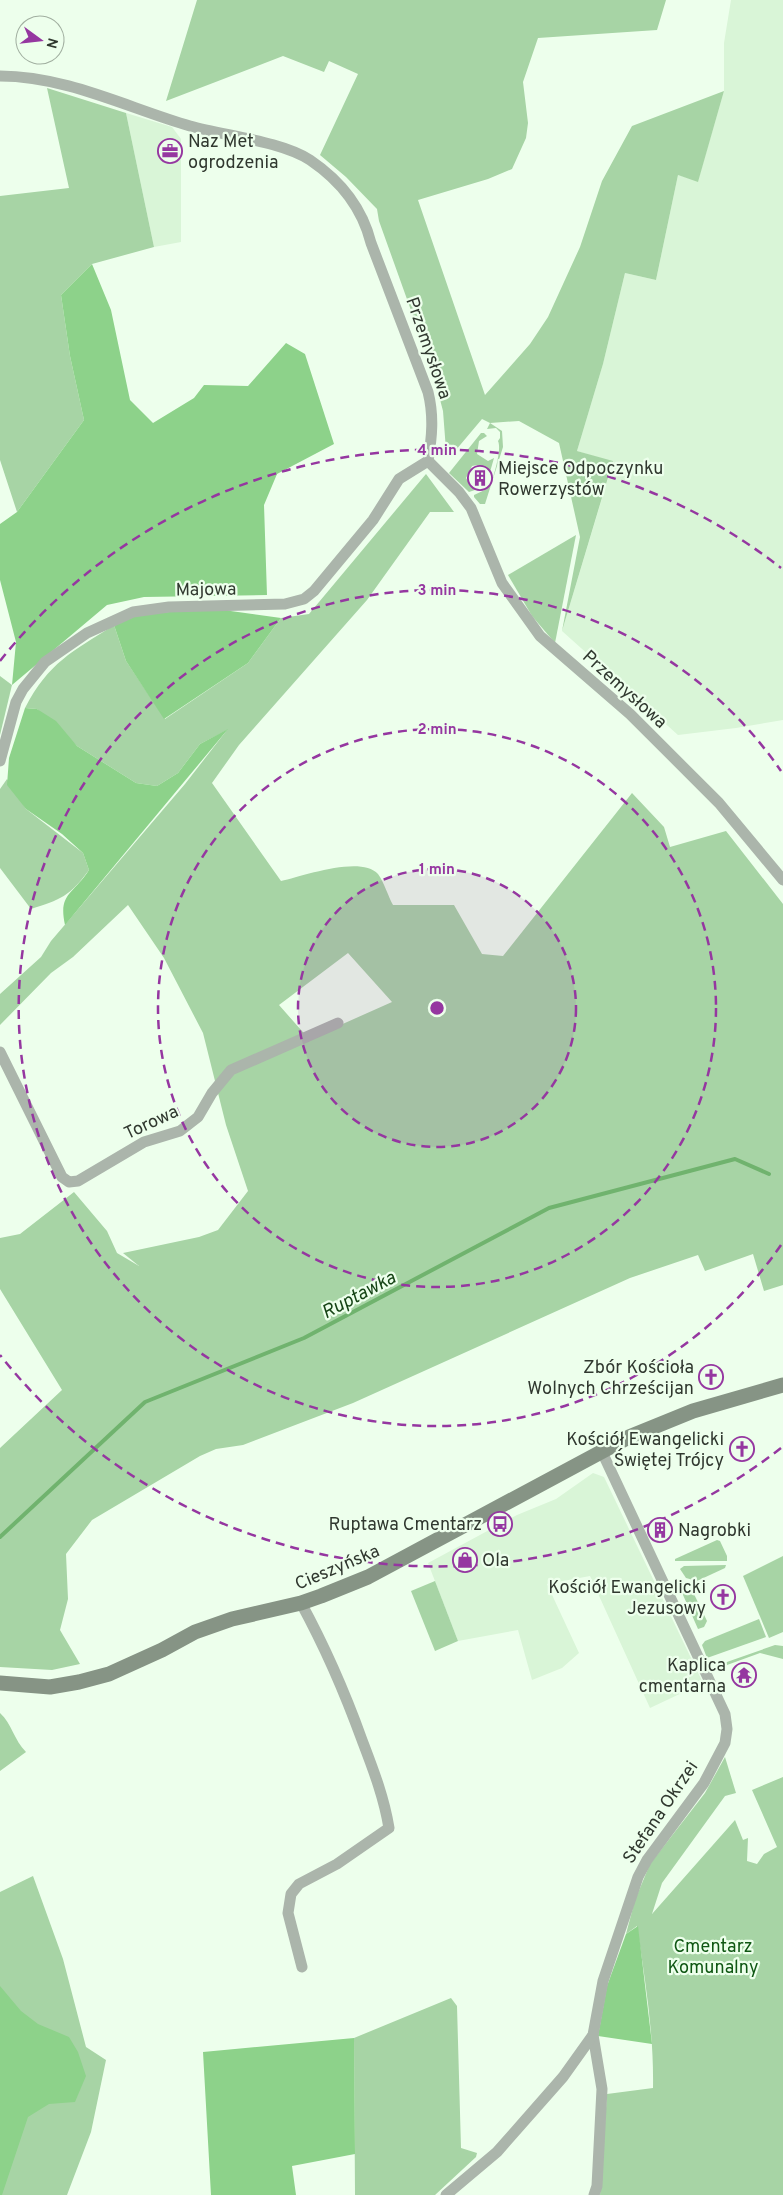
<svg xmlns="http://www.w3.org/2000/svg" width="783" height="2195" viewBox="0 0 783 2195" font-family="Overpass,sans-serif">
  <rect width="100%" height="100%" fill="#edffec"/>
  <!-- built -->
  <g fill="#d9f5d7">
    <path d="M731,0H783V720L736,728L678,735L562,631L613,462L577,451L603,364L625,273L656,280L678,175L698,181L724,91V43Z"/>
    <path d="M126,113L172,127L181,139V242L154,247Z"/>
    <path d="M593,1473L604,1477L703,1683L650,1708L590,1576L547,1584L579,1653L562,1668L532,1680L518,1630L458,1641L428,1563L517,1515L556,1499Z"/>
  </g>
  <!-- green -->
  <g fill="#a7d4a5" fill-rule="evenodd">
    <path d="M197,0H666L657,30L538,38L523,82L528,123L526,138L512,169L488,179L418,200L485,395L530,344L548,317L580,247L602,181L632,126L724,91L698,182L678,175L656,280L625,273L603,364L577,451L613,461L562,631L580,537L559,443L519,421L490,423L482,419L450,457L446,450L443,411L432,369L379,221L377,209L346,177L320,155L358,74L329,61L324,72L283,56L166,101Z"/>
    <path d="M47,88L126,113L154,247L92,264L61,295L70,356L84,420L17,512L0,460V196L69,188Z"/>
    <path d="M490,423L502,431L503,447L485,504H480L474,497V495L487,489L492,482C494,473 502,450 498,441L500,438V432L496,428L487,429Z"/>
    <path d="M481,433H484L487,436L479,441L477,454L488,461L494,458L490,472L485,467L477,465L472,466L466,478L471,486L478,489L469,492L449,473Z"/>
    <path d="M426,474L454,512H430L367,600L239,745L212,783L281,881C303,876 361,855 378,874C384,882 388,896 393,905H454L482,954L503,956L632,793L664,827L670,847L726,831L783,904V1285L764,1291L753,1254L705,1271L698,1255L630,1278L353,1403L243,1445L216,1449L200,1456L92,1520L66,1554L68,1599L60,1630L80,1664L52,1670L0,1667V1448L62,1390L0,1289V1238L20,1234L74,1192L107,1231L117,1253L139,1266L123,1253L199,1237L218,1230L248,1191L226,1125L203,1033L164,958L128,905L73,957L51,973L0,1025V994L41,957L51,941L185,784L227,730L200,744L178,773L157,786L136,783L77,746L37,709L25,708C49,662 72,652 114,625L126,661L165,719L248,663L281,618L309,614ZM348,953L392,1002L309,1039L279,1005Z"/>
    <path d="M576,535L555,643L532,616L508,575Z"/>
    <path d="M0,676L12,685L0,735Z"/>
    <path d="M7,779L26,809L83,853L89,870C70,896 60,900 31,909L0,868V789Z"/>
    <path d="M717,1540L720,1541L727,1556V1561H675V1559Z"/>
    <path d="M783,1556V1632L769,1638L743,1576Z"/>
    <path d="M726,1565L725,1568L697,1581L686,1578L680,1569L684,1566Z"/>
    <path d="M676,1579L683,1589L693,1592L707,1621L704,1627L698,1629Z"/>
    <path d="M435,1581L458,1641L435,1651L411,1591Z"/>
    <path d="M759,1619L766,1637L707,1658L702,1645L705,1641Z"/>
    <path d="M775,1645L783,1646V1659L760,1653L716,1669L724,1663Z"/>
    <path d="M0,1713C12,1724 14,1740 26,1752L0,1771Z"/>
    <path d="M725,1757L736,1793L725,1796L662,1883L652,1914L735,1820L743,1840L748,1838L747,1861L757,1864L764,1854L777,1847L752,1790L783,1777V2195H600L607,2094L653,2088C654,2033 645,1980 637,1926L626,1934L635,1900L650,1864L705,1793Z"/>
    <path d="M33,1876L63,1959L86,2047L106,2060L91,2132L67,2195H0V1892Z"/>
    <path d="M451,1998L457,2006L461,2148L477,2153L476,2157L435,2195H355L354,2038Z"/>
  </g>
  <!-- forest -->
  <g fill="#8dd28a">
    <path d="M92,264L111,310L130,400L153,423L194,398L204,385L248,386L286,343L305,354L334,444L277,474L264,505L267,595L144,597L107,605L12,685L16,642L0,580V524L17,512L84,420L70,356L61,295Z"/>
    <path d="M209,608L281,618L248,663L164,719L126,661L114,625L128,616Z"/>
    <path d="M25,708L37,709L56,721L77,746L136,783L157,786L178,773L200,744L228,729L65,925C58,893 73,895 89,870L83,853L62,834L26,809L7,785L9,758Z"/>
    <path d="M638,1926L652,2044L598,2036L607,1986L626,1934Z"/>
    <path d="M0,1986L21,2011L38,2024L69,2037L78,2052L86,2076L75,2102L49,2104L28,2117L2,2195H0Z"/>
    <path d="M354,2038L355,2154L292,2166L296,2195H211L203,2052Z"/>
  </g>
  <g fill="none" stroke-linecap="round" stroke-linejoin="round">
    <!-- stream -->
    <path stroke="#70b36e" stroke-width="4" d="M0,1537L145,1402L304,1338L549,1208L735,1159L769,1174"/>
    <!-- street -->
    <g stroke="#abb5ab" stroke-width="11">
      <path d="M0,76C66,76 128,108 190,126C225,136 281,141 310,160C341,181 362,207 371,243L428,392C434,416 432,437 428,461L459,492L471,508L502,583L540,636L630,714L719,803L783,880"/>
      <path d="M0,761L16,702L23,689L45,662L87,633L133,612L169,607L285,604L304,599L314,591L373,520L399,479L428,461"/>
      <path d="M0,1052L62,1177L69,1182L78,1181L144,1142L180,1131L198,1117L212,1093L231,1070L338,1023"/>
      <path d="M301,1603C325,1647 345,1693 362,1740C373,1769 384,1797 389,1828L337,1864L299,1884L291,1894L288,1913L302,1967"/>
      <path d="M593,2035L602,2089L597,2186L594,2195"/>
      <path d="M446,2195L497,2152L563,2077L593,2035L603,1981L638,1877L647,1860L704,1783L725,1743L727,1729L725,1714L602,1452"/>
    </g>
    <!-- secondary -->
    <path stroke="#869485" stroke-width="15" d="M0,1683L50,1687L79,1682L109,1674L162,1650L195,1632L232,1619L301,1603L321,1596L368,1577L629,1437L693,1411L783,1385"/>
  </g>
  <!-- distance rings -->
  <circle cx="437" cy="1008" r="139" fill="#9537a0" fill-opacity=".12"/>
  <g fill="none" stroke="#9537a0" stroke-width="2.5" stroke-dasharray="9 6">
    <circle cx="437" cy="1008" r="139"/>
    <circle cx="437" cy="1008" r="279"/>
    <path d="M781 1245A418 418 0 1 1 781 771"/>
    <path d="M781 1448A558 558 0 0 1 0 1355M0 661A558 558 0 0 1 781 568"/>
  </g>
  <!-- icons -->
  <defs>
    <symbol id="office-ring" viewBox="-11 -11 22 22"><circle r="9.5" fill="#edffec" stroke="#9537a0" stroke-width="1.5"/><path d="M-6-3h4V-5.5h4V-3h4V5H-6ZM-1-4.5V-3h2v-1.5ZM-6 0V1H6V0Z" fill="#9537a0"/></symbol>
    <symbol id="building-ring" viewBox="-11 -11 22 22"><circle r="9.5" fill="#edffec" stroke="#9537a0" stroke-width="1.5"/><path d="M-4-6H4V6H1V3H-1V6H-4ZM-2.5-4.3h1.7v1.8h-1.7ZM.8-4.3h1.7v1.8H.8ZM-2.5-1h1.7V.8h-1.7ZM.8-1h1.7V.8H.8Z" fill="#9537a0"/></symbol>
    <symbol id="church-ring" viewBox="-11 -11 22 22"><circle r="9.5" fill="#edffec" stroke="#9537a0" stroke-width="1.5"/><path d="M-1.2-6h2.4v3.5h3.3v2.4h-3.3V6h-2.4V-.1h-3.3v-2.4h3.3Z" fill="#9537a0"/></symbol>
    <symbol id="bus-ring" viewBox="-11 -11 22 22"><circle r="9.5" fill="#edffec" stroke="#9537a0" stroke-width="1.5"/><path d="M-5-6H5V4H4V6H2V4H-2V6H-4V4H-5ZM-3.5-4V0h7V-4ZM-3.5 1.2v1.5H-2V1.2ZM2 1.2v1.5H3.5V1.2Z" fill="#9537a0"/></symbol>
    <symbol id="shop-ring" viewBox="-11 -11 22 22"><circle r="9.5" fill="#edffec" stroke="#9537a0" stroke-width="1.5"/><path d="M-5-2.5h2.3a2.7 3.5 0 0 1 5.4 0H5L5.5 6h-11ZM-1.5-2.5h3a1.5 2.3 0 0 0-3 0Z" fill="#9537a0"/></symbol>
    <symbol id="temple-ring" viewBox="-11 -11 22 22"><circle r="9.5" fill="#edffec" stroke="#9537a0" stroke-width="1.5"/><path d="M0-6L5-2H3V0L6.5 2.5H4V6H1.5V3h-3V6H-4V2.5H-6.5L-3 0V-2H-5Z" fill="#9537a0"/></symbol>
  </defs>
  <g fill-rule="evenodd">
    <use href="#office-ring" x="156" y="137" width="28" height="28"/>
    <use href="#building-ring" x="466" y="464" width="28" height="28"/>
    <use href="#church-ring" x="697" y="1363" width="28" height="28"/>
    <use href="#church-ring" x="728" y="1435" width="28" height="28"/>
    <use href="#bus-ring" x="486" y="1510" width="28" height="28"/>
    <use href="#building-ring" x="646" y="1516" width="28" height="28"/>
    <use href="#shop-ring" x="451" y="1546" width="28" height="28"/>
    <use href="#church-ring" x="709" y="1583" width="28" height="28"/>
    <use href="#temple-ring" x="730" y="1661" width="28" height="28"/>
  </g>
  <g text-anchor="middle" stroke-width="4.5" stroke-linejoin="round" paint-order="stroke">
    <!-- poi labels -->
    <g font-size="18" fill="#30382f" stroke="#edffec" text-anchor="end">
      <text x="188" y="147" text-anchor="start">Naz Met<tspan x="188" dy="21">ogrodzenia</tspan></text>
      <text x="498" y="474" text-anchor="start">Miejsce Odpoczynku<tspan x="498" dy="21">Rowerzystów</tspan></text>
      <text x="694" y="1373">Zbór Kościoła<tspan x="694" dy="21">Wolnych Chrześcijan</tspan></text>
      <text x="724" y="1445">Kościół Ewangelicki<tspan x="724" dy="21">Świętej Trójcy</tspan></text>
      <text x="482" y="1530">Ruptawa Cmentarz</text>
      <text x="678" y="1536" text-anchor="start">Nagrobki</text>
      <text x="482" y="1566" text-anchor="start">Ola</text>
      <text x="706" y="1593">Kościół Ewangelicki<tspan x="706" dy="21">Jezusowy</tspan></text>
      <text x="726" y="1671">Kaplica<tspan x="726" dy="21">cmentarna</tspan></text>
    </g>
    <!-- street labels -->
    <g font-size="18" fill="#30382f" stroke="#edffec">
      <text transform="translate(429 348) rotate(71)" y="6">Przemysłowa</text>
      <text transform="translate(206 589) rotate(-1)" y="6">Majowa</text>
      <text transform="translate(625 689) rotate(42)" y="6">Przemysłowa</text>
      <text transform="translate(151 1122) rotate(-25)" y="6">Torowa</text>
      <text transform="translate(337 1567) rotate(-23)" y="6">Cieszyńska</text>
      <text transform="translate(660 1812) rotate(-56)" y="6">Stefana Okrzei</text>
    </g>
    <!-- park labels -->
    <g font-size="18" fill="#0f5713" stroke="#edffec">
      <text x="713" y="1952">Cmentarz<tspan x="713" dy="21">Komunalny</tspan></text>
    </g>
    <!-- water labels -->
    <g font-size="19" font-style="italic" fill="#154415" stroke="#edffec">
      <text transform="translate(358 1294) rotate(-28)" y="7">Ruptawka</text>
    </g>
  </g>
  <circle cx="437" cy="1008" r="8" fill="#9537a0" stroke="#edffec" stroke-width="2.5"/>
  <g font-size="15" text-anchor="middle" font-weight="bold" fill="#9537a0" stroke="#edffec" stroke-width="4.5" stroke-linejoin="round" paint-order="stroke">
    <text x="437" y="455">4 min</text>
    <text x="437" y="595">3 min</text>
    <text x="437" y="734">2 min</text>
    <text x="437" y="874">1 min</text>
  </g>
  <!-- north arrow -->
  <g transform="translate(40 40) rotate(105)"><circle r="24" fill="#edffec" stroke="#a1afa0"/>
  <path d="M0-4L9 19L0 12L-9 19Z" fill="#9537a0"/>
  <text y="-8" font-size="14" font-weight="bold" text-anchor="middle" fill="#30382f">N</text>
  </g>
</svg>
